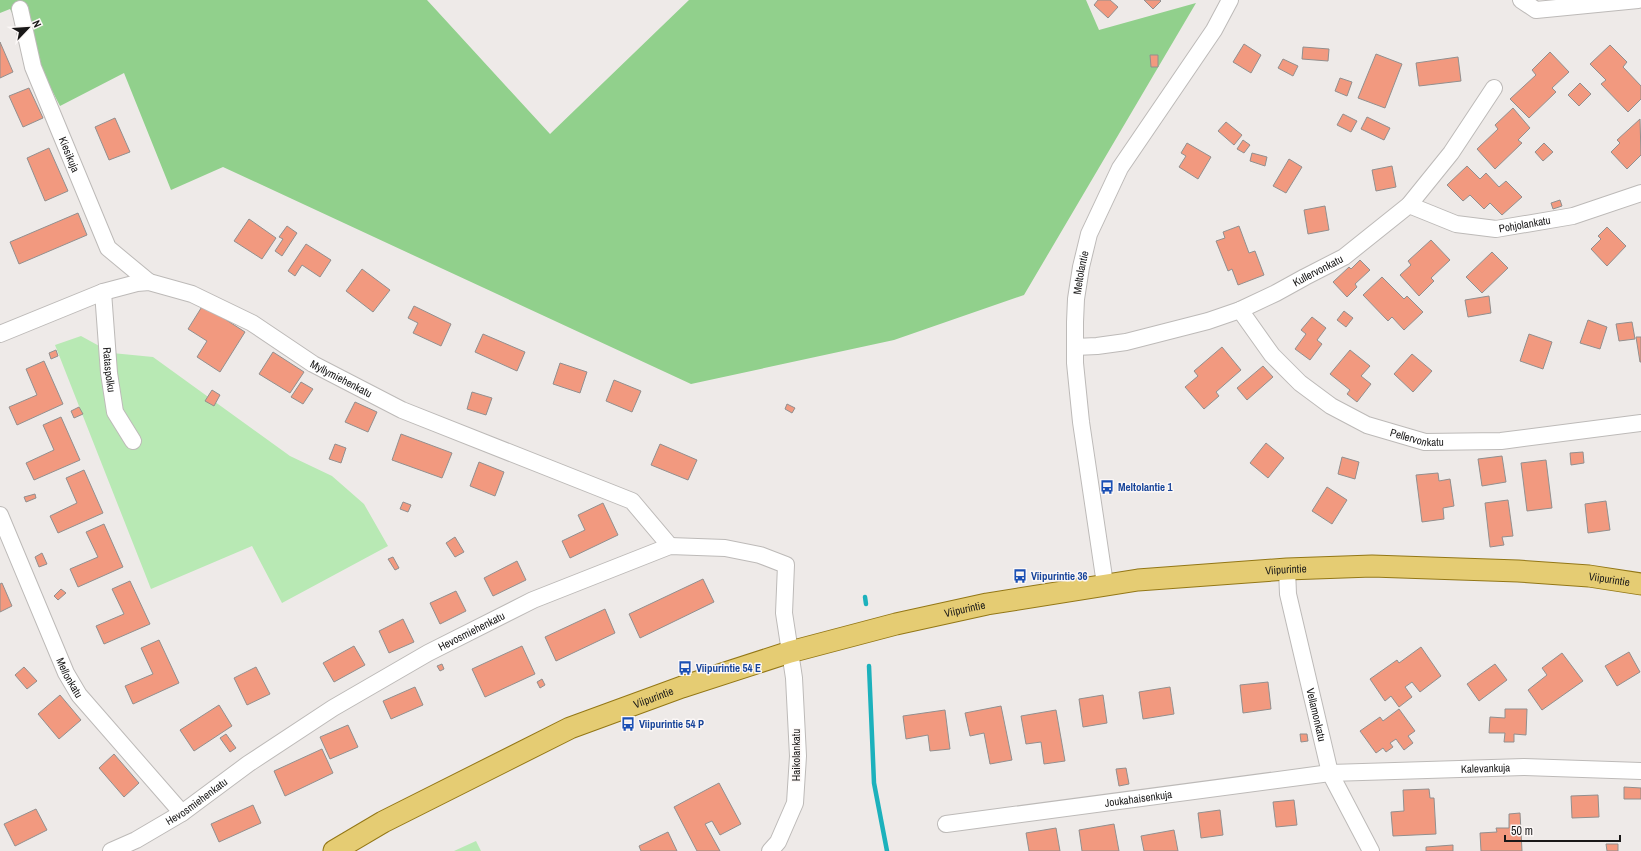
<svg xmlns="http://www.w3.org/2000/svg" width="1641" height="851" viewBox="0 0 1641 851" font-family="'Archivo Narrow',sans-serif">
  <rect width="100%" height="100%" fill="#eeeae8"/>
  <!-- green -->
  <g fill="#b8e9b4">
    <path d="M81,336L112,353L153,357L290,456L332,476L364,504L388,546L282,603L252,546L151,589L55,345Z"/>
    <path d="M476,841L481,851H454Z"/>
  </g>
  <!-- forest -->
  <path fill="#91d08c" d="M0,0H427L550,134L689,0H1086L1099,30L1196,3L1024,295L894,340L691,384L223,167L171,190L124,73L60,106L10,9L0,13Z"/>
  <g fill="none" stroke-linecap="round" stroke-linejoin="round">
    <!-- stream -->
    <g stroke="#1cb1bc" stroke-width="4.5">
      <path d="M865,597L866,604"/>
      <path d="M869,666L874,783L887,851"/>
    </g>
  </g>
  <!-- building -->
  <g fill="#f2997f" stroke="#928f8e">
    <path d="M1098,0H1110L1118,7L1108,18L1094,5Z"/>
    <path d="M1144,0H1160L1161,1L1153,9Z"/>
    <path d="M0,42L13,72L0,78Z"/>
    <path d="M1244,44L1261,55L1251,73L1233,62Z"/>
    <path d="M1610,45L1627,62L1623,67L1641,86V99L1628,112L1601,84L1606,80L1590,64Z"/>
    <path d="M1303,47L1329,49L1328,61L1302,59Z"/>
    <path d="M1550,52L1569,72L1552,88L1556,92L1529,118L1510,99L1536,75L1532,70Z"/>
    <path d="M1376,54L1402,64L1385,108L1358,98Z"/>
    <path d="M1150,55H1158V67H1151Z"/>
    <path d="M1458,57L1461,81L1419,86L1416,63Z"/>
    <path d="M1283,59L1298,66L1293,76L1278,68Z"/>
    <path d="M1340,78L1352,82L1347,96L1335,91Z"/>
    <path d="M1580,83L1591,94L1579,106L1568,95Z"/>
    <path d="M29,88L43,118L23,127L9,96Z"/>
    <path d="M1513,108L1530,128L1518,140L1522,143L1495,169L1477,149L1498,129L1495,125Z"/>
    <path d="M1343,114L1357,121L1351,132L1337,125Z"/>
    <path d="M1367,117L1390,128L1384,140L1361,129Z"/>
    <path d="M115,118L130,152L109,160L95,127Z"/>
    <path d="M1640,119L1641,155L1627,169L1611,152L1620,143L1617,140Z"/>
    <path d="M1226,122L1242,135L1234,145L1218,131Z"/>
    <path d="M1243,140L1250,145L1244,153L1237,149Z"/>
    <path d="M1187,143L1211,157L1198,179L1179,167L1186,156L1181,153Z"/>
    <path d="M1544,143L1553,152L1543,161L1535,152Z"/>
    <path d="M49,148L68,191L45,201L27,158Z"/>
    <path d="M1252,153L1267,157L1265,166L1250,161Z"/>
    <path d="M1289,159L1302,167L1286,193L1273,186Z"/>
    <path d="M1392,166L1396,187L1376,191L1372,170Z"/>
    <path d="M1467,166L1480,179L1486,173L1499,187L1506,181L1522,197L1502,215L1490,203L1484,209L1470,195L1463,201L1447,185Z"/>
    <path d="M1560,200L1562,206L1553,209L1551,203Z"/>
    <path d="M1325,206L1329,230L1308,234L1304,210Z"/>
    <path d="M78,213L87,235L19,264L10,242Z"/>
    <path d="M249,219L276,238L262,259L234,241Z"/>
    <path d="M287,226L297,233L282,256L275,251L283,239L279,237Z"/>
    <path d="M1239,226L1249,253L1255,251L1264,275L1238,285L1232,269L1228,271L1216,241L1225,238L1223,232Z"/>
    <path d="M1607,227L1626,246L1607,266L1591,249L1601,239L1598,236Z"/>
    <path d="M1431,240L1450,260L1431,278L1434,281L1419,296L1400,275L1411,265L1408,261Z"/>
    <path d="M306,244L331,260L320,277L302,265L295,276L288,271Z"/>
    <path d="M1492,252L1508,268L1482,293L1466,277Z"/>
    <path d="M1360,260L1370,270L1355,284L1357,287L1347,297L1333,282L1349,267L1351,269Z"/>
    <path d="M362,269L390,290L373,312L346,291Z"/>
    <path d="M1382,277L1404,299L1407,296L1423,312L1404,330L1392,317L1388,321L1363,295Z"/>
    <path d="M1489,296L1491,313L1468,317L1465,300Z"/>
    <path d="M203,305L245,332L220,372L197,357L207,341L188,329Z"/>
    <path d="M414,306L451,324L441,346L413,333L418,323L408,318Z"/>
    <path d="M1344,311L1353,318L1346,327L1337,320Z"/>
    <path d="M1312,317L1326,328L1317,340L1322,344L1310,360L1295,349L1306,334L1301,330Z"/>
    <path d="M1588,320L1607,327L1600,349L1580,343Z"/>
    <path d="M1632,322L1635,339L1619,341L1616,324Z"/>
    <path d="M483,334L525,352L517,371L475,352Z"/>
    <path d="M1529,334L1552,342L1543,369L1520,361Z"/>
    <path d="M1636,337H1641V362H1640Z"/>
    <path d="M1222,347L1241,370L1216,392L1219,396L1204,409L1185,387L1198,376L1194,371Z"/>
    <path d="M56,350L58,356L51,359L49,353Z"/>
    <path d="M1350,350L1370,366L1361,376L1371,384L1357,402L1347,394L1350,390L1330,374Z"/>
    <path d="M273,352L304,372L290,393L259,374Z"/>
    <path d="M1412,354L1432,371L1413,392L1394,374Z"/>
    <path d="M44,361L63,404L17,425L9,407L37,395L26,369Z"/>
    <path d="M560,363L587,372L580,393L553,384Z"/>
    <path d="M1263,366L1273,377L1247,400L1237,388Z"/>
    <path d="M614,380L641,391L632,412L606,401Z"/>
    <path d="M301,382L313,389L303,404L291,397Z"/>
    <path d="M212,390L220,395L214,406L205,401Z"/>
    <path d="M472,392L492,398L486,415L467,409Z"/>
    <path d="M355,402L377,412L368,432L345,422Z"/>
    <path d="M787,404L795,408L792,413L785,409Z"/>
    <path d="M79,407L83,414L74,418L71,411Z"/>
    <path d="M61,417L80,460L34,480L26,463L54,450L43,425Z"/>
    <path d="M401,434L452,453L442,478L392,460Z"/>
    <path d="M1266,443L1284,458L1268,478L1250,463Z"/>
    <path d="M335,444L346,448L341,463L329,459Z"/>
    <path d="M660,444L697,460L688,480L651,465Z"/>
    <path d="M1583,452L1584,463L1571,465L1570,453Z"/>
    <path d="M1502,456L1506,482L1482,486L1478,459Z"/>
    <path d="M1342,457L1359,462L1355,479L1338,474Z"/>
    <path d="M1546,460L1552,508L1527,511L1521,463Z"/>
    <path d="M479,462L504,472L495,496L470,486Z"/>
    <path d="M84,470L103,513L58,533L50,516L77,503L66,478Z"/>
    <path d="M1438,473L1439,481L1450,479L1454,506L1443,508L1444,519L1422,522L1416,475Z"/>
    <path d="M1327,487L1347,500L1332,524L1312,511Z"/>
    <path d="M35,494L36,498L26,502L24,497Z"/>
    <path d="M1508,500L1513,536L1502,537L1504,545L1490,547L1485,503Z"/>
    <path d="M1606,501L1610,530L1588,533L1585,504Z"/>
    <path d="M403,502L411,505L408,512L400,509Z"/>
    <path d="M603,503L618,535L570,558L562,541L585,530L578,515Z"/>
    <path d="M104,524L123,567L78,587L70,569L98,557L86,532Z"/>
    <path d="M455,537L464,552L455,557L446,543Z"/>
    <path d="M42,553L47,564L39,567L35,557Z"/>
    <path d="M393,557L399,568L395,570L388,559Z"/>
    <path d="M517,561L526,580L493,596L484,578Z"/>
    <path d="M703,579L714,602L640,638L629,614Z"/>
    <path d="M130,581L150,624L104,644L96,626L124,614L112,589Z"/>
    <path d="M2,583L12,606L0,612V584Z"/>
    <path d="M61,589L66,593L58,600L54,596Z"/>
    <path d="M456,591L466,611L440,624L430,603Z"/>
    <path d="M605,609L615,633L556,661L545,637Z"/>
    <path d="M403,619L414,642L389,653L379,631Z"/>
    <path d="M159,640L179,683L133,704L125,686L153,674L141,648Z"/>
    <path d="M354,646L365,665L334,682L323,663Z"/>
    <path d="M522,646L535,674L485,697L472,669Z"/>
    <path d="M1421,647L1441,676L1420,692L1412,682L1405,687L1412,697L1399,707L1391,696L1385,701L1370,679L1397,660L1399,663Z"/>
    <path d="M1629,652L1640,672L1617,686L1605,666Z"/>
    <path d="M1562,653L1583,681L1542,710L1528,690L1547,675L1542,668Z"/>
    <path d="M442,664L444,669L440,671L437,666Z"/>
    <path d="M1495,664L1507,680L1479,701L1467,684Z"/>
    <path d="M24,667L37,681L27,689L15,675Z"/>
    <path d="M256,667L270,694L247,705L234,678Z"/>
    <path d="M542,679L545,685L540,688L537,682Z"/>
    <path d="M1268,682L1271,709L1243,713L1240,685Z"/>
    <path d="M415,687L423,705L391,719L383,701Z"/>
    <path d="M1170,687L1174,714L1143,719L1139,692Z"/>
    <path d="M60,695L81,720L59,739L38,714Z"/>
    <path d="M1103,695L1107,723L1083,727L1079,699Z"/>
    <path d="M219,705L232,726L194,751L180,730Z"/>
    <path d="M1001,706L1012,760L990,764L984,733L970,736L965,713Z"/>
    <path d="M1399,709L1415,731L1408,736L1413,743L1404,750L1396,739L1390,743L1393,747L1386,752L1383,748L1376,753L1360,731L1380,717L1383,721Z"/>
    <path d="M1505,709H1527L1526,735L1514,734V742H1504L1505,733H1489L1490,717L1505,718Z"/>
    <path d="M945,710L950,749L930,751L928,735L906,739L903,716Z"/>
    <path d="M1056,710L1065,761L1044,764L1041,742L1026,744L1021,716Z"/>
    <path d="M348,725L358,747L330,759L320,737Z"/>
    <path d="M226,734L236,748L230,752L220,738Z"/>
    <path d="M1300,734H1307L1308,741L1301,742Z"/>
    <path d="M322,749L333,773L285,796L274,771Z"/>
    <path d="M114,754L139,783L124,797L99,768Z"/>
    <path d="M1126,768L1129,784L1119,786L1116,769Z"/>
    <path d="M719,783L741,824L720,835L712,821L705,824L720,851H697L674,807Z"/>
    <path d="M1624,787L1641,788V799H1624Z"/>
    <path d="M1429,789L1430,798H1434L1436,834L1393,836L1391,812L1404,811L1403,790Z"/>
    <path d="M1598,795L1599,817L1572,818L1571,796Z"/>
    <path d="M1294,800L1297,825L1276,827L1273,802Z"/>
    <path d="M253,805L261,823L219,842L211,824Z"/>
    <path d="M36,809L47,830L15,846L4,824Z"/>
    <path d="M1220,810L1223,835L1201,838L1198,813Z"/>
    <path d="M1520,813L1522,851H1481L1480,833L1497,832L1496,828H1509V814Z"/>
    <path d="M1114,824L1119,851H1082L1079,830Z"/>
    <path d="M1056,828L1060,851H1029L1026,833Z"/>
    <path d="M1174,830L1178,851H1144L1141,836Z"/>
    <path d="M668,832L677,851H641L639,846Z"/>
    <path d="M1606,844H1618V851H1607Z"/>
    <path d="M1453,845V851H1426V847Z"/>
  </g>
  <g fill="none" stroke-linecap="round" stroke-linejoin="round">
    <defs>
      <g id="minor">
        <path d="M1521,0L1536,10L1638,0"/>
        <path id="s1" d="M20,9L33,67L108,248L149,282"/>
        <path id="s2" d="M1409,205L1456,224L1496,229L1573,216L1641,193"/>
        <path id="s3" d="M103,292L109,373L115,412L133,441"/>
        <path id="s4" d="M1240,310L1272,355L1300,383L1331,406L1367,425L1425,442L1501,441L1641,423"/>
        <path id="s5" d="M0,334L103,292L137,283L149,282L192,294L252,323L313,364L402,410L632,501L670,546"/>
        <path id="s6" d="M1075,347L1097,346L1126,342L1208,321L1240,310L1276,293L1305,277L1344,257L1409,205L1451,153L1494,88"/>
        <path id="s7" d="M0,515L66,673L79,695L182,813"/>
        <path id="s8" d="M1287,569L1288,594L1330,773L1371,851"/>
        <path id="s9" d="M1105,584L1081,422L1075,363V322L1076,299L1081,267L1089,234L1120,168L1214,30L1230,0"/>
        <path id="s10" d="M946,824L1330,773L1524,767L1641,771"/>
        <path id="s11" d="M111,851L136,840L182,813L248,764L333,708L428,653L533,600L670,546L725,548L760,555L786,565L784,613L794,678L798,756L795,803L778,842L770,851"/>
      </g>
      <g id="major">
        <path id="s12" d="M334,851L383,822L570,728L682,687L790,652L896,624L987,604L1138,580L1287,569L1372,566L1518,571L1589,576L1641,584"/>
      </g>
    </defs>
    <!-- minor casing -->
    <use href="#minor" stroke="#bdbab8" stroke-width="18"/>
    <!-- major casing -->
    <use href="#major" stroke="#937716" stroke-width="23"/>
    <!-- minor -->
    <use href="#minor" stroke="#fff" stroke-width="16"/>
    <!-- major -->
    <use href="#major" stroke="#e5cc73" stroke-width="21"/>
  </g>
  <!-- icons -->
  <defs>
    <symbol id="bus-bare" viewBox="-9 -9 18 18"><path d="M-5-6H5V4H4V6H2V4H-2V6H-4V4H-5ZM-3.5-4V0h7V-4ZM-3.5 1.2v1.5H-2V1.2ZM2 1.2v1.5H3.5V1.2Z" fill="#1a4fb4" stroke="#fbf7f6" stroke-width="2.5" paint-order="stroke"/></symbol>
  </defs>
  <g fill-rule="evenodd">
    <use href="#bus-bare" x="1097" y="477" width="20" height="20"/>
    <use href="#bus-bare" x="1010" y="566" width="20" height="20"/>
    <use href="#bus-bare" x="675" y="658" width="20" height="20"/>
    <use href="#bus-bare" x="618" y="714" width="20" height="20"/>
  </g>
  <g text-anchor="middle" stroke-width="3" stroke-linejoin="round" paint-order="stroke">
    <!-- street labels -->
    <g font-size="11" fill="#191818" stroke="#fbf7f6">
      <text dy="4" stroke="none"><textPath href="#s1" startOffset="154">Kiesikuja</textPath></text>
      <text dy="4" stroke="none"><textPath href="#s2" startOffset="120">Pohjolankatu</textPath></text>
      <text dy="4" stroke="none"><textPath href="#s6" startOffset="257">Kullervonkatu</textPath></text>
      <text dy="4" stroke="none"><textPath href="#s9" startOffset="314">Meltolantie</textPath></text>
      <text dy="4" stroke="none"><textPath href="#s3" startOffset="78">Rataspolku</textPath></text>
      <text dy="4" stroke="none"><textPath href="#s5" startOffset="375">Myllymiehenkatu</textPath></text>
      <text dy="4" stroke="none"><textPath href="#s4" startOffset="226">Pellervonkatu</textPath></text>
      <text dy="4" stroke="none"><textPath href="#s12" startOffset="1003">Viipurintie</textPath></text>
      <text dy="4" stroke="none"><textPath href="#s12" startOffset="1327">Viipurintie</textPath></text>
      <text dy="4" stroke="none"><textPath href="#s12" startOffset="679">Viipurintie</textPath></text>
      <text dy="4" stroke="none"><textPath href="#s11" startOffset="423">Hevosmiehenkatu</textPath></text>
      <text dy="4" stroke="none"><textPath href="#s7" startOffset="177">Mellonkatu</textPath></text>
      <text dy="4" stroke="none"><textPath href="#s12" startOffset="355">Viipurintie</textPath></text>
      <text dy="4" stroke="none"><textPath href="#s8" startOffset="149">Vellamonkatu</textPath></text>
      <text transform="translate(796 755) rotate(-90)" y="4">Haikolankatu</text>
      <text dy="4" stroke="none"><textPath href="#s10" startOffset="543">Kalevankuja</textPath></text>
      <text dy="4" stroke="none"><textPath href="#s10" startOffset="194">Joukahaisenkuja</textPath></text>
      <text dy="4" stroke="none"><textPath href="#s11" startOffset="99">Hevosmiehenkatu</textPath></text>
    </g>
    <!-- transit labels -->
    <g font-size="11" font-weight="bold" fill="#164399" stroke="#fbf7f6" text-anchor="start">
      <text x="1118" y="491">Meltolantie 1</text>
      <text x="1031" y="580">Viipurintie 36</text>
      <text x="696" y="672">Viipurintie 54 E</text>
      <text x="639" y="728">Viipurintie 54 P</text>
    </g>
  </g>
  <!-- north arrow -->
  <g transform="translate(28 28) rotate(65)" stroke="#fbf7f6" stroke-width="3" paint-order="stroke">
  <path d="M0-3L7 15L0 10L-7 15Z" fill="#191818"/>
  <text y="-6" font-size="11" font-weight="bold" text-anchor="middle" fill="#191818">N</text>
  </g>
  <!-- scale -->
  <path d="M1505 835v6h115v-6" fill="none" stroke="#191818" stroke-width="2"/>
  <text x="1511" y="835" font-size="12" fill="#191818" stroke="#fbf7f6" stroke-width="3" paint-order="stroke">50 m</text>
</svg>
